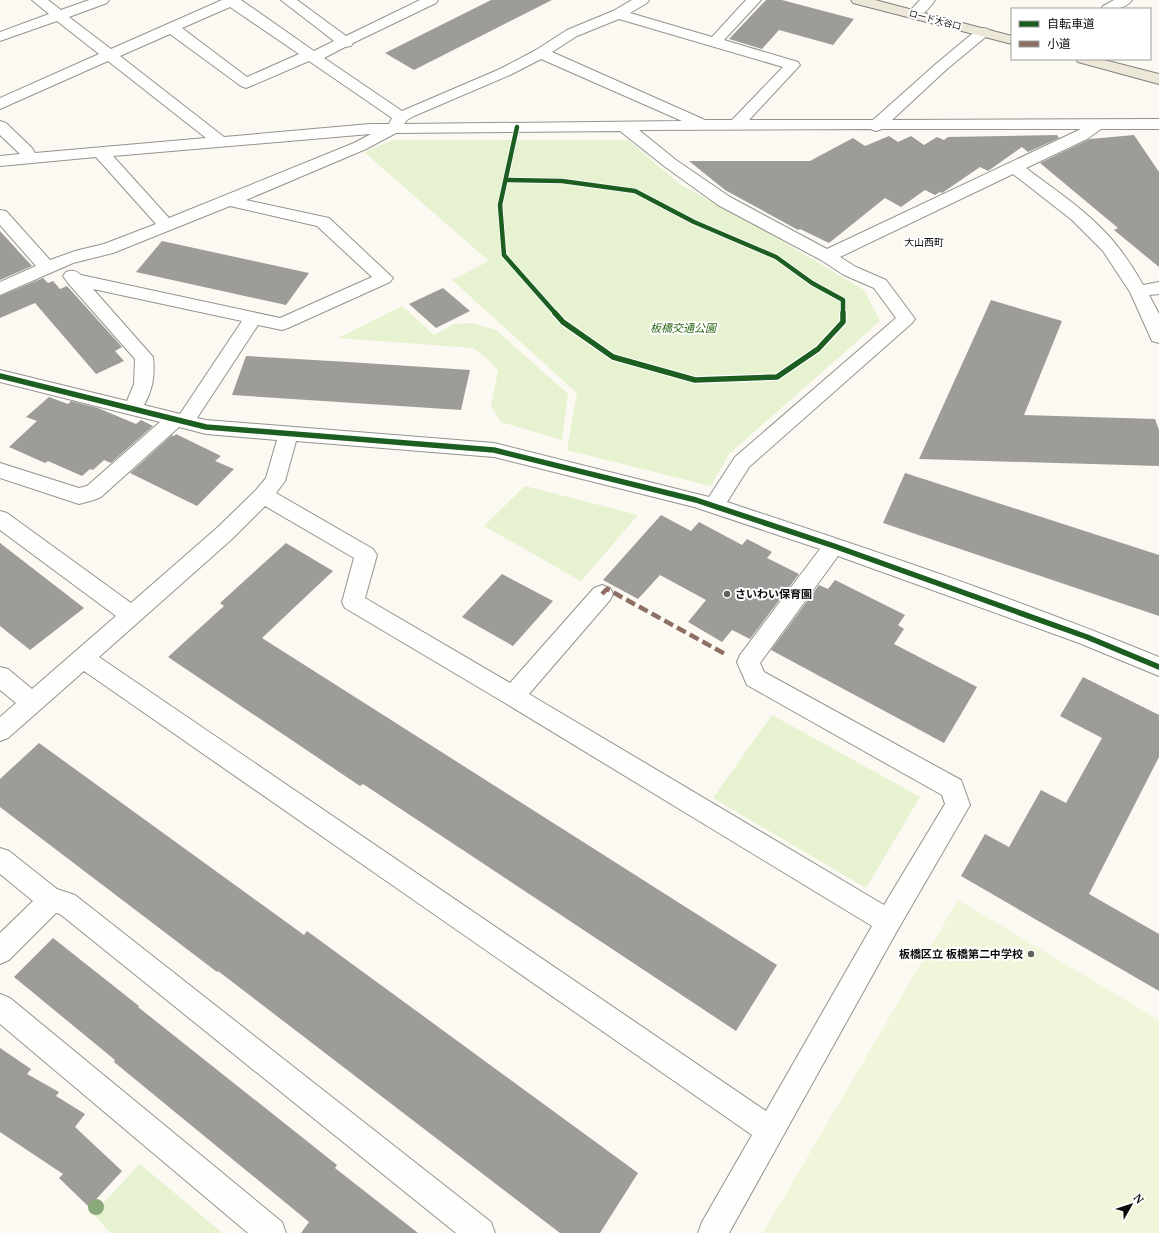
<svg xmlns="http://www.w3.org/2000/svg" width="1159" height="1233" viewBox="0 0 1159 1233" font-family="'PT Serif','Noto Sans JP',serif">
  <rect width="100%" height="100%" fill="#fbf9f2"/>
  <!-- green -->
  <g fill="#e6f2d0">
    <path d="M393,140H628L681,185L767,232L864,290L880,321L729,454L711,486L567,450L577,393L452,280L489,261L364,152Z"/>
    <path d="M402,306L434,335L454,324L471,323L496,330L568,394L562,440L501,422L491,406L498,371L492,363L474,348L338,338Z"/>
    <path d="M525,486L638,515L581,581L484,526Z"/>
    <path d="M772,715L920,797L866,888L713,798Z"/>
    <path d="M140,1164L222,1233H111L93,1214Z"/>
  </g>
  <!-- pitch -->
  <path fill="#eff6da" d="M958,900L1159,1020V1233H763Z"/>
  <!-- building -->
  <g fill="#9e9c98">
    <path d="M491,0H552L414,70L385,53Z"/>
    <path d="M766,0H782L854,19L833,45L779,30L762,49L729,39Z"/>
    <path d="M1057,135L1059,138L1028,152L1022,147L988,171L980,167L942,193L940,192L935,195L925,190L901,207L885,198L829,243L800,229L798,230L725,190L689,161H810L853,138L865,146L889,136L898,142L911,136L924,145L937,137L944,140L948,137Z"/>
    <path d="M1134,135L1159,172V267L1114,230L1118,228L1040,163L1090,139Z"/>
    <path d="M0,231L32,266L0,280Z"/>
    <path d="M162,241L309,273L286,305L136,272Z"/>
    <path d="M43,278L48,283L53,281L60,289L67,286L122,347L115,351L124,361L96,374L35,303L0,318V296Z"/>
    <path d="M443,288L470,311L436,328L409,304Z"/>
    <path d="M991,300L1062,321L1024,415L1155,419L1159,430V466L919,459Z"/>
    <path d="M246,356L348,362L470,370L461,410L232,395Z"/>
    <path d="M49,397L68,404L71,401L98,408L136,424L141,420L153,426L111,463L104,460L93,470L90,469L82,476L48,461L45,463L9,447L37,421L26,417Z"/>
    <path d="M176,434L221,456L215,461L234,469L197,506L130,473L172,435L174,436Z"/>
    <path d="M905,473L1159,555V616L883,523Z"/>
    <path d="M661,515L691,531L699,522L742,545L747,539L772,552L767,558L799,574L750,639L732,630L722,642L688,622L706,600L660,575L638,599L603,580Z"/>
    <path d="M0,543L84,608L30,650L0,626Z"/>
    <path d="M286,543L333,571L262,638L777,965L736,1031L363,784L360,786L168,657L224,606L220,603Z"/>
    <path d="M502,574L553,601L513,646L462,617Z"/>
    <path d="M835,580L905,615L898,625L904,629L894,644L977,687L944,743L771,650L819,585L828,589Z"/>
    <path d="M1083,677L1159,715V757L1089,894L1159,934V991L961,876L985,834L1009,847L1041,790L1066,803L1102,738L1060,716Z"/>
    <path d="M39,743L304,935L307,931L638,1173L600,1233H560L218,971L217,972L0,807V779Z"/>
    <path d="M53,938L139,1006L138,1007L337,1165L335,1168L418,1233H301L309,1222L114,1062L115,1060L14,977Z"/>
    <path d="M0,1048L31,1069L27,1074L59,1092L56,1096L85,1114L75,1127L122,1171L89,1207L59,1178L63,1174L0,1132Z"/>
  </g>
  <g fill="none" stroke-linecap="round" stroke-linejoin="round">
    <defs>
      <g id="minor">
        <path d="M32,0H48L61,10L89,0H109L107,3L69,17L111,49L222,0H241L314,51L334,41L281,0H297L346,36L420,0H438L436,3L353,43L351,46L345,47L324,58L402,111L500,69L536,50L567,30L613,11L632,0H649L647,3L630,13L712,37L746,0H761L724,40L798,62L800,65L749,120H873L937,63L978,29L983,28L988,29L990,32L988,35L947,69L892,120L1159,119V129H1101L1087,139L1026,168C1052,188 1080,206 1103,230C1119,246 1132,265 1143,285L1159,282V294L1149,295L1159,314V343L1152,341L1130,292L1103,251L1072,220L1013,174L840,257L856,267L886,280L915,319L912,323L749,467L727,502C872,550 1018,599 1159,657V676L1079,643L838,556L760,663L764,672L961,780L970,805L897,931L729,1233H698L702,1222L752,1135L84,671L8,738L0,741V717L16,703L0,690V667L8,669L32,689L116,616L0,530V511L7,513L131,603L218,527L256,490L266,478L277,440L206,434L179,427L101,497L94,500L79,504L0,478V463L79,488L87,486L160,422L0,382V370L127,401L134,384L135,359L68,283L63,276L66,272C72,270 76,270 81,275L280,318L372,277L317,226L230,206L113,253L73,263L0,295V282L36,266L0,225V210L6,211L50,260L75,251L104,244L156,224L96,157L0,166V156L20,154L0,135V121L6,123L32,148L35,153L206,138L108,61L0,109V98L99,54L57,21L0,41V32L49,14ZM230,7L299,54L247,77L182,28ZM619,19L783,67L732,120H705L552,52L577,36ZM170,34L241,86L246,88L251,86L309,61L392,118L389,124H370L224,137L120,56ZM541,59L682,121L404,124L407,120L414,116L510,75ZM870,129L876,131L882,129H1081L827,249L730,197L676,160L639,130ZM620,131L664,166L718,205L821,260L844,275L874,288L896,318L735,457L709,497L494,443L206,420L197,418L258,325L282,330L288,328L390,282L393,278L329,218L246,200L366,149L396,133ZM370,134H371L354,143L169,218L113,156ZM93,289L242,321L180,414L144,405C153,389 155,375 153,357ZM296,441L494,457L694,507L820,549L740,655L737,662L747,685L942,795L945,804L884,905L529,694L610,600L613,594L610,588L602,585L594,588L510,683L365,598L377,555L373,549L276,493L285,481ZM265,506L354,558L342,602L345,608L505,703L872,926L766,1111L99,657L232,539Z"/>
        <path d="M920,0H935C929,9 920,20 909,17L907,14Z"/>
        <path d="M1114,0H1132C1125,10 1112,9 1101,9L1103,6Z"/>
        <path d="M0,848L9,851L57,889L75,895L491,1222L495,1233H456L60,914L56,913L9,960L0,964V933L33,901L0,874Z"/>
        <path d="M0,994L10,998L282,1222L286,1233H248L0,1024Z"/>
      </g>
      <g id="major">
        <path d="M851,0H875L1012,36V44L853,3Z"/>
        <path d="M1076,59H1100L1159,74V84L1078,62Z"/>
      </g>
    </defs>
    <!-- minor casing -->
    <use href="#minor" stroke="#949390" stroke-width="2"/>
    <!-- major casing -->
    <use href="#major" stroke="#81817d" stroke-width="2"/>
    <!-- minor -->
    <use href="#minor" fill="#fefefd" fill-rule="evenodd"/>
    <!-- major -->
    <use href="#major" fill="#ede7d8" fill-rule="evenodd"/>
    <!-- quiet -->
    <path stroke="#8d6e63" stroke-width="4.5" stroke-dasharray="10 4.5" stroke-linecap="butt" d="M602,594L607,589L725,654"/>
    <defs>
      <g id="cycleway-far1">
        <path d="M517,127L500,205L504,255L556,314"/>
        <path d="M506,180L562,181L635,191L694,222L776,257L812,283L843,300V314"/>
      </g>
      <g id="cycleway">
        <path d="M555,313L563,322L613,357L695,380L777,377L818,349L843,322V313"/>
        <path d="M0,376L206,427L494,450L696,500L834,546L1087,637L1159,667"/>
      </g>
    </defs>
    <!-- cycleway-far1 casing -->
    <use href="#cycleway-far1" stroke="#fff" stroke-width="6"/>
    <!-- cycleway casing -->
    <use href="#cycleway" stroke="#fff" stroke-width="8"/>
    <!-- cycleway-far1 -->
    <use href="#cycleway-far1" stroke="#1b5e20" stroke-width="4.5"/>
    <!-- cycleway -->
    <use href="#cycleway" stroke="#1b5e20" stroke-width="5.5"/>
  </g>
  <!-- trees -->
  <circle fill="#8aaa7b" cx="96" cy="1207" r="8"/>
  <!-- markers -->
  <g fill="#60605d" stroke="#fff" stroke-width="1.5">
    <circle cx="727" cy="594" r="4"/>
    <circle cx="1031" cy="954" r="4"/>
  </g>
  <g text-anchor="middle" stroke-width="4" stroke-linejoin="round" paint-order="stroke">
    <!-- far-street labels -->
    <g font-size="9" fill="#0d0d0d" stroke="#fff">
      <text transform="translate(935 20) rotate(15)" y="3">ロード大谷口</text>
    </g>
    <!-- far-neighbourhood labels -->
    <g font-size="10" fill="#0d0d0d" stroke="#fff">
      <text x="924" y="246">大山西町</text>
    </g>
    <!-- park labels -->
    <g font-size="11" font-style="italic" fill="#2e6919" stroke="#fff">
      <text x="683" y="332">板橋交通公園</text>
    </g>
    <!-- poi labels -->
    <g font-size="11" font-weight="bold" fill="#0d0d0d" stroke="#fff" text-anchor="start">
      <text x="735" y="598">さいわい保育園</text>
      <text x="1023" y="958" text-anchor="end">板橋区立 板橋第二中学校</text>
    </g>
  </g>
  <!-- legend -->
  <rect x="1011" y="8" width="140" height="52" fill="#ffffff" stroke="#9e9e9e"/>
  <rect x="1019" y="21" width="20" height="6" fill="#1b5e20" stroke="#9e9e9e"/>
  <text x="1047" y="28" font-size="12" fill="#0d0d0d">自転車道</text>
  <rect x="1019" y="41" width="20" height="6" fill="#8d6e63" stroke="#9e9e9e"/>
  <text x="1047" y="48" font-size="12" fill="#0d0d0d">小道</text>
  <!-- north arrow -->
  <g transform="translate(1131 1205) rotate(51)" stroke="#ffffff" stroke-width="3" paint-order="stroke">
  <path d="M0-3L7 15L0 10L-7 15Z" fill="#0d0d0d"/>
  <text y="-6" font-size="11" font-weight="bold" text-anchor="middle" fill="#0d0d0d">N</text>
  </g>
</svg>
